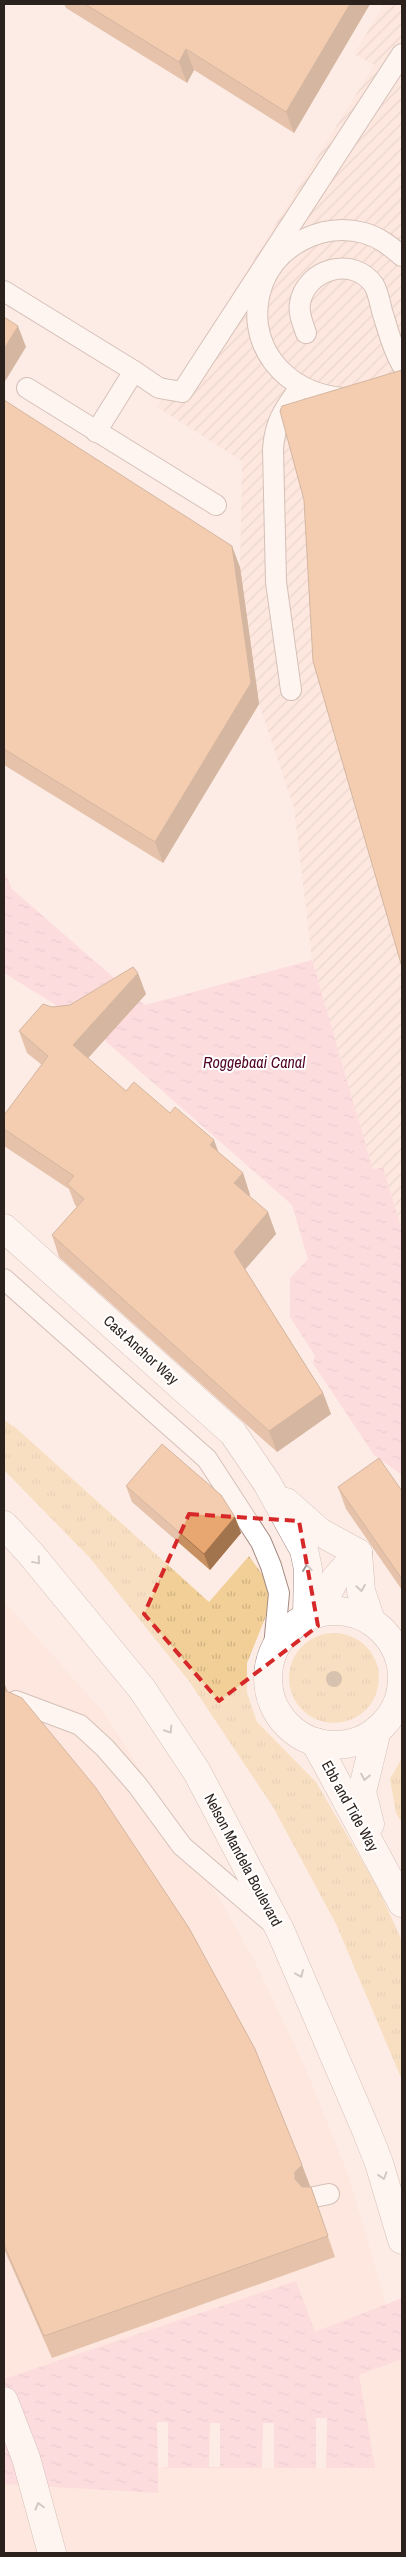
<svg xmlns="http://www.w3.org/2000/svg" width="406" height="2557" viewBox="0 0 406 2557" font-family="'Archivo Narrow',sans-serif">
  <defs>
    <pattern id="industrial-furrows" width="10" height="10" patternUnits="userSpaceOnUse" patternTransform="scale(1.25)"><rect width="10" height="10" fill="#fcdfd5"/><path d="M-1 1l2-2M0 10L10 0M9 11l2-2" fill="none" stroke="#d8bfb6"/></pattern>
    <pattern id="grass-tufts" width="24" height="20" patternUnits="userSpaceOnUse" patternTransform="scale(1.25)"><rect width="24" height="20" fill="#f1cf96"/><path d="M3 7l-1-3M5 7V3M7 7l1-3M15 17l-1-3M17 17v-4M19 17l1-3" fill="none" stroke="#cfb181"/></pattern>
    <pattern id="water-ripples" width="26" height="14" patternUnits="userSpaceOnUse" patternTransform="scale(1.25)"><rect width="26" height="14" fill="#fcc7d6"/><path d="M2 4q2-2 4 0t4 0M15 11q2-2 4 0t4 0" fill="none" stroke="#d8abb7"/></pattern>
  </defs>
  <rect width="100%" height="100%" fill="#fdece6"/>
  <!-- built -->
  <path fill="#fcdfd5" d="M4,1601L105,1714L205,1874L253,1958L305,2067L349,2177L386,2304L399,2360L402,2359V2553H4Z"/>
  <!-- industrial -->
  <path fill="url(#industrial-furrows)" d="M384,4H402V1231L383,1167L373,1170L312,960L294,808L259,704L240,567L242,461L157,407L180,379L374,65L354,54Z"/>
  <!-- grass -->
  <g fill="url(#grass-tufts)">
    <path d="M4,1420L16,1428L209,1602L249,1556L262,1574L268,1590L270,1606L247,1663V1693L257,1722L316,1782L378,1888L402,1941V2080L336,1924L273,1807L189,1681L89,1557L4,1470Z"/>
    <circle cx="334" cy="1678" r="45"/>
    <path d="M402,1758V1823L396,1813L390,1779Z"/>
  </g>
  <!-- water -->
  <g fill="url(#water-ripples)">
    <path d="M4,871L12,889L145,1005L312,960L373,1170L383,1167L402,1231V1475L374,1455L284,1320V1275L306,1253L292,1205L85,1023L4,973Z"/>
    <path d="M296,2281L315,2332L402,2298V2359L359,2375L375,2468H158V2493L4,2484V2379Z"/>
  </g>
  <!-- pier -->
  <g fill="#fdece6">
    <path d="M306,1253L308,1259L290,1278V1317L315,1356L313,1363L284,1320V1275Z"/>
    <path d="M316,2418H327L326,2468H316Z"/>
    <path d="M157,2422H168V2467L158,2468Z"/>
    <path d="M210,2423H220V2467H209Z"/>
    <path d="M263,2423H274V2468H262Z"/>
  </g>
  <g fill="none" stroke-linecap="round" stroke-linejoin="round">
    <defs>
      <g id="lane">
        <path d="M4,291L134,371L96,432"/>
        <path d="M306,333C303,324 298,313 300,303C306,269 353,255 374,285C378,292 380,303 382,311C388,330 392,348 402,365"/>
        <path d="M134,371L159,388L182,392L402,54"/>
        <path d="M27,388L216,505"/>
        <path d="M345,398C285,395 241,343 263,283C278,244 324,222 364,233C379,237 390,246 402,256"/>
        <path d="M291,690L276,582L273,449C275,421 284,410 300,387"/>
        <path d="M4,1279L207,1459L261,1542L271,1566L279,1593L274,1647"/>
        <path d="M16,1701L80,1725L105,1748L138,1786L182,1846L272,1923"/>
        <path d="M314,2197L329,2194"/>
      </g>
      <g id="street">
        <path d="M4,1228L233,1433L267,1483L304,1550L308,1569L307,1616"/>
        <path d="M286,1502L320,1532L358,1553"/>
        <path d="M358,1553L361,1591L371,1621"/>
        <circle cx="335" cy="1678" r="67"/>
        <path d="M318,1613L335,1579L358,1553"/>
        <path d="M315,1742L402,1903"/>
        <path d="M370,1824L362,1792L377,1730"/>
      </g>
      <path id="primary" d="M4,1525L30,1553L142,1689L197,1772L280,1930"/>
      <g id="highway">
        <path d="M280,1930L366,2130L379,2163L402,2240"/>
        <path d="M4,2401L26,2458L52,2553"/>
      </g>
    </defs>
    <!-- lane casing -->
    <use href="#lane" stroke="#a48a81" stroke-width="22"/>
    <!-- street casing -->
    <use href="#street" stroke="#a48a81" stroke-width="29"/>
    <!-- primary casing -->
    <use href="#primary" stroke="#a48a81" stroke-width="29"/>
    <!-- highway casing -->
    <use href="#highway" stroke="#a48a81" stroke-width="29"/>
    <!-- lane -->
    <use href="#lane" stroke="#fff" stroke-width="20"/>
    <!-- street -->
    <use href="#street" stroke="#fff" stroke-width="28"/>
    <!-- primary -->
    <use href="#primary" stroke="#fff" stroke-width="28"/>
    <!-- highway -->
    <use href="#highway" stroke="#fff" stroke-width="28"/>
  </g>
  <!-- trees -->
  <circle fill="#a68f6a" cx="334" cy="1679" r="8"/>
  <!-- wall -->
  <g fill="#c88f60">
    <path d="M64,4H370L294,133L194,70L187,83L66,8Z"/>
    <path d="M4,400L240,567L259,704L163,863L4,765Z"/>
    <path d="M146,994L88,1058L126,1091L170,1113L243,1173L250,1195L249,1196L276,1234L245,1269L323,1393L331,1414L277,1452L59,1257L52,1235L77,1207L75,1205L69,1189L4,1146V1115L42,1065L27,1053L19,1031L52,1007L70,1005Z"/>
    <path d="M126,1486L235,1517L241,1533L210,1570L132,1502Z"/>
    <path d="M338,1487L402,1491V1590L346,1509Z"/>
    <path d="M4,1682L7,1691L302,2165L310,2186L309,2187H311L335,2257L52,2358L4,2249Z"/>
  </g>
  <!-- shaded-wall -->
  <g fill="#a2744e">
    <path d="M350,4H370L294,133L286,112Z"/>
    <path d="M186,49L194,70L187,83L179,62Z"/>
    <path d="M18,326L26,347L4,383V349Z"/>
    <path d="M232,546L240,567L259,704L163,863L155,842Z"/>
    <path d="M138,973L146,994L80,1067L73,1045Z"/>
    <path d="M214,1140L222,1162L210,1145Z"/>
    <path d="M243,1173L250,1195L242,1205L234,1183Z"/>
    <path d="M268,1212L276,1234L242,1273L234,1252Z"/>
    <path d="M323,1393L331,1414L277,1452L269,1431Z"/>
    <path d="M235,1517L241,1533L210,1570L204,1554Z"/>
    <path d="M4,1682L8,1693L4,1701Z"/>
    <path d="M302,2165L310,2186L303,2193L295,2179V2172Z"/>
  </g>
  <!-- building -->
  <g fill="#e8a670" stroke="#a2744e">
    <path d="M85,4H350L286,112L186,49L179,62Z"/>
    <path d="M4,317L18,326L4,349Z"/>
    <path d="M402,370V967L313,661L304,500L280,411L282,406Z"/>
    <path d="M4,400L232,546L251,683L155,842L4,749Z"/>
    <path d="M133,967L138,973L73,1045L126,1091L134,1082L170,1113L175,1107L214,1140L210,1145L243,1173L234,1183L268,1212L234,1252L323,1393L269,1431L52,1235L84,1199L67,1184L74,1176L4,1129V1115L48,1056L19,1031L43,1004L52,1007L70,1005Z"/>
    <path d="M162,1444L221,1495L235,1517L204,1554L126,1486Z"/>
    <path d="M379,1458L402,1491V1579L338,1487Z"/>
    <path d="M4,1690L22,1698L96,1788L189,1928L255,2049L302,2165L295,2172V2179L302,2187H311L328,2236L44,2336L4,2245Z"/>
  </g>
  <!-- one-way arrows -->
  <defs><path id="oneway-chevron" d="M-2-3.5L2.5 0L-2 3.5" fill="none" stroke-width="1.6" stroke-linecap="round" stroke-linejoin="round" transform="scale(1.25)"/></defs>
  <g stroke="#a09b99">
    <use href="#oneway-chevron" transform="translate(37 1561) rotate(50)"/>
    <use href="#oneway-chevron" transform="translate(307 1568) rotate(-97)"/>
    <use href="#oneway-chevron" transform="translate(361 1588) rotate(81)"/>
    <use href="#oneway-chevron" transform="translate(169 1730) rotate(57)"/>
    <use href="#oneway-chevron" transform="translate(365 1777) rotate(101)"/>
    <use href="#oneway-chevron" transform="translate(300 1974) rotate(67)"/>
    <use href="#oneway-chevron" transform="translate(383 2176) rotate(73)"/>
    <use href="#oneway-chevron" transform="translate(39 2506) rotate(-105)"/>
  </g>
  <!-- marked area -->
  <path d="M0 0H406V2557H0ZM189,1514L299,1521L318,1626L219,1701L144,1614Z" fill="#fdece6" fill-opacity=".55" fill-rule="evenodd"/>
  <path fill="none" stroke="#d62828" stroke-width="4" stroke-dasharray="10 6" stroke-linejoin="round" d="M189,1514L299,1521L318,1626L219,1701L144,1614Z"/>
  <g text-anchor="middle" stroke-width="4" stroke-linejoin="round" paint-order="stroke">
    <!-- street labels -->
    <g font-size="15" fill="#2b211d" stroke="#fff">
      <text transform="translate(141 1350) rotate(42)" y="5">Cast Anchor Way</text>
      <text transform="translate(350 1806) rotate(61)" y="5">Ebb and Tide Way</text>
      <text transform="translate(243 1860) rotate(62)" y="5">Nelson Mandela Boulevard</text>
    </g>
    <!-- water labels -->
    <g font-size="16" font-style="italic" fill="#510627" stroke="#fff">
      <text x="254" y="1068">Roggebaai Canal</text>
    </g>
  </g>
  <!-- border -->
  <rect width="406" height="2557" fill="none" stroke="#2b211d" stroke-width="10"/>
</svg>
